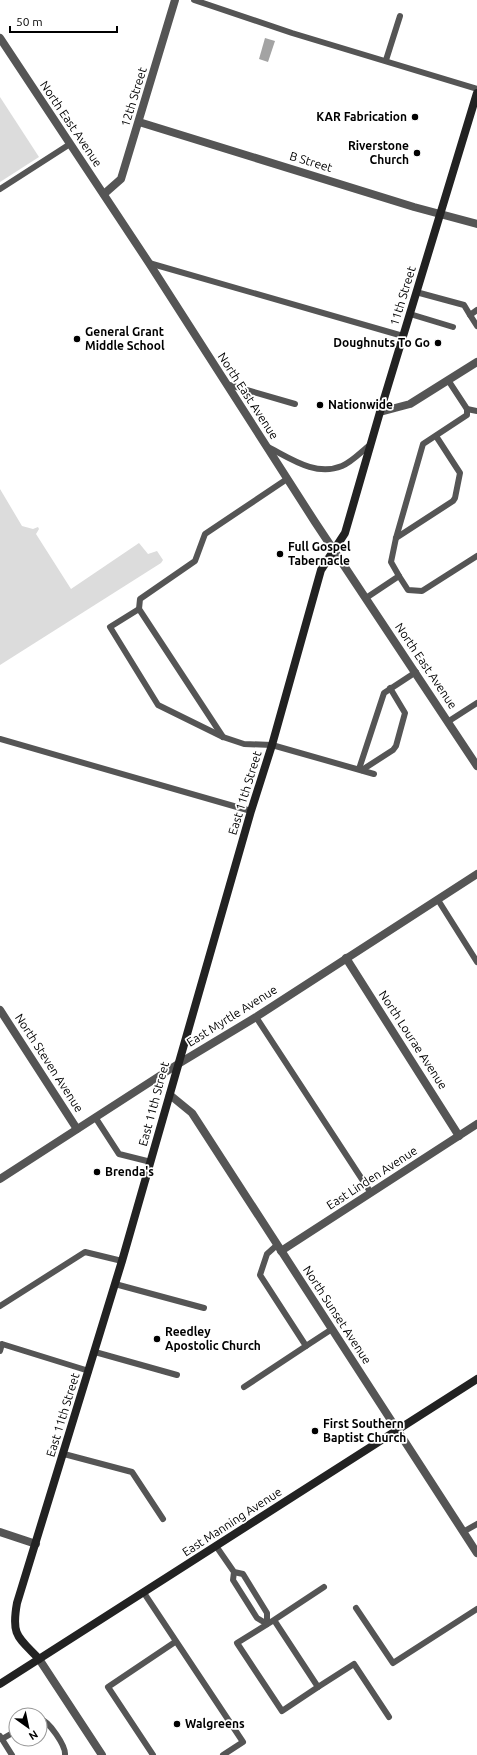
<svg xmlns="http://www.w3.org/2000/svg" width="477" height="1755" viewBox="0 0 477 1755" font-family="Ubuntu,sans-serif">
  <rect width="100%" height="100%" fill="#fff"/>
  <!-- green -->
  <g fill="#dcdcdc">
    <path d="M0,97L39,157L0,182Z"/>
    <path d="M0,489L22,526L33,529L38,527L39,529L36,534L71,589L139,543L148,554L157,551L163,560L161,563L0,665Z"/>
  </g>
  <!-- water -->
  <path fill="#a3a3a3" d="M265,38L275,41L268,62L259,59Z"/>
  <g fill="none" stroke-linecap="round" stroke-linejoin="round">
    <!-- service -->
    <g stroke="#555" stroke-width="6">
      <path d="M194,0L292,33L477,89"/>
      <path d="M386,60L400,16"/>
      <path d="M0,189L70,144"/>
      <path d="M149,263L403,336"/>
      <path d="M416,292L464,305L470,315"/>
      <path d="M477,310L470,315L477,326"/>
      <path d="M410,314L453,327"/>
      <path d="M226,384L295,404"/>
      <path d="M467,409L477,411"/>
      <path d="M266,446C290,458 315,477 342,466C352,462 362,451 370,445"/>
      <path d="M396,538L453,501L455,498L460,473L436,436"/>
      <path d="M399,576L408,590L422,591L477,556"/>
      <path d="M366,598L399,576L391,562L396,538L423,444L467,415V409L448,380"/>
      <path d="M139,609L110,627L158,705L223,737L244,744L272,745L374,774"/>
      <path d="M449,721L477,703"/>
      <path d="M223,737L139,609L140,599L195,561L205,534L287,479"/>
      <path d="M0,739L251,811"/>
      <path d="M359,769L384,693L416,672"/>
      <path d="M362,770L393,750L396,746L405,713L390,688"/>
      <path d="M438,900L477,962"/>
      <path d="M256,1017L371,1193"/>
      <path d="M95,1117L119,1154L151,1162"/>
      <path d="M277,1245L267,1254L260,1275L306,1346L332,1329"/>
      <path d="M115,1284L204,1308"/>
      <path d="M0,1306L85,1252L122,1261"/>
      <path d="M0,1351L2,1344L89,1371"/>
      <path d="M95,1352L177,1375"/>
      <path d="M244,1387L306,1346"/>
      <path d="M64,1454L132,1472L163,1519"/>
      <path d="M463,1532L477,1524"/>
      <path d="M216,1546L234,1572L233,1580L257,1618L267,1624V1613L243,1574L234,1572"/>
      <path d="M144,1593L243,1742L223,1755"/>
      <path d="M356,1608L393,1663L477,1609"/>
      <path d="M274,1620L237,1643L282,1711L318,1687L274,1620L324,1587"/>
      <path d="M318,1687L354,1664L389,1717"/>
      <path d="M40,1719C49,1721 66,1746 65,1755"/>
      <path d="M0,1736L12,1755"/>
      <path d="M2,1739L16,1731"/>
      <path d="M153,1755L108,1687L175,1642"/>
    </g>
    <!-- minor -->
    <g stroke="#555" stroke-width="8">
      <path d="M139,122L414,207L477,224"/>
      <path d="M104,194L121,179L175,0"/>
      <path d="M346,958L459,1136"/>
      <path d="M0,1010L77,1129"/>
      <path d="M170,1095L192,1113L477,1553"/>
      <path d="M0,1179L178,1064L256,1017L477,874"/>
      <path d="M281,1251L477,1124"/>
      <path d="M0,1532L36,1544"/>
    </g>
    <!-- tertiary -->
    <g stroke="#555" stroke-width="8">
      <path d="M0,38L149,263L315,522L477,766"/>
      <path d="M380,412L410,404L477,362"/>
      <path d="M39,1659L102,1755"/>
    </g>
    <!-- secondary -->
    <g stroke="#222" stroke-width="8">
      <path d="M39,1659C18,1637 11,1636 17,1603L122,1261L251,811L272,745L321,570L345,533L380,412L477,93"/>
      <path d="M0,1684L477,1379"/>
    </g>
  </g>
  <!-- markers -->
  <g fill="#000" stroke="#fff" stroke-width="1.5">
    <circle cx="415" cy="117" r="4"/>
    <circle cx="417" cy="153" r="4"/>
    <circle cx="77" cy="339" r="4"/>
    <circle cx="438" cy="343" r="4"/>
    <circle cx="320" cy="405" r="4"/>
    <circle cx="280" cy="554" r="4"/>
    <circle cx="97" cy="1172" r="4"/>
    <circle cx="157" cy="1339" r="4"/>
    <circle cx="315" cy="1431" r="4"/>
    <circle cx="177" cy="1724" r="4"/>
  </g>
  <g text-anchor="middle" stroke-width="3.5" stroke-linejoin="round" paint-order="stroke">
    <!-- street labels -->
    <g font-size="12" fill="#000" stroke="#fff">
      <text transform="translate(134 97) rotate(-73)" y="4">12th Street</text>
      <text transform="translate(71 124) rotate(56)" y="4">North East Avenue</text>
      <text transform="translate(311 162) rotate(17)" y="4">B Street</text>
      <text transform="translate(403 296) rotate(-73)" y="4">11th Street</text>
      <text transform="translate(248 396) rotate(57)" y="4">North East Avenue</text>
      <text transform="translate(426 666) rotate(56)" y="4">North East Avenue</text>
      <text transform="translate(245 793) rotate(-73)" y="4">East 11th Street</text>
      <text transform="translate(232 1016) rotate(-32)" y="4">East Myrtle Avenue</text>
      <text transform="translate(413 1040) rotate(57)" y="4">North Lourae Avenue</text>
      <text transform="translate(49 1063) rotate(57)" y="4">North Steven Avenue</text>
      <text transform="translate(154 1104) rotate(-75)" y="4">East 11th Street</text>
      <text transform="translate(372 1178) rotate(-33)" y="4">East Linden Avenue</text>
      <text transform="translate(337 1315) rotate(57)" y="4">North Sunset Avenue</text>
      <text transform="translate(63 1415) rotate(-73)" y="4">East 11th Street</text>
      <text transform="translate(232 1522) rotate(-33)" y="4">East Manning Avenue</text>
    </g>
    <!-- poi labels -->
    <g font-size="12" font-weight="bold" fill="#000" stroke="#fff" text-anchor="start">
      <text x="407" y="121" text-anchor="end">KAR Fabrication</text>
      <text x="409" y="150" text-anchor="end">Riverstone<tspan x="409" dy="14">Church</tspan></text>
      <text x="85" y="336">General Grant<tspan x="85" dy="14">Middle School</tspan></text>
      <text x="430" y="347" text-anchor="end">Doughnuts To Go</text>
      <text x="328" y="409">Nationwide</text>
      <text x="288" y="551">Full Gospel<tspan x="288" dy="14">Tabernacle</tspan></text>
      <text x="105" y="1176">Brenda's</text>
      <text x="165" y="1336">Reedley<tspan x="165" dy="14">Apostolic Church</tspan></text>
      <text x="323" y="1428">First Southern<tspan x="323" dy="14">Baptist Church</tspan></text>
      <text x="185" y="1728">Walgreens</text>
    </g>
  </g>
  <!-- north arrow -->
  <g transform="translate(28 1727) rotate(147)"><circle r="19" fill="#ffffff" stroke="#999999"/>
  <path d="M0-3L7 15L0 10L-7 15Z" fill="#000000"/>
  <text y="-6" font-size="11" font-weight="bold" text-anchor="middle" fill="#000000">N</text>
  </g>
  <!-- scale -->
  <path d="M10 26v6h107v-6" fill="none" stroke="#000000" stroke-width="2"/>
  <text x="16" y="26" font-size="12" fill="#000000" stroke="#ffffff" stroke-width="3" paint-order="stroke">50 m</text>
</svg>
